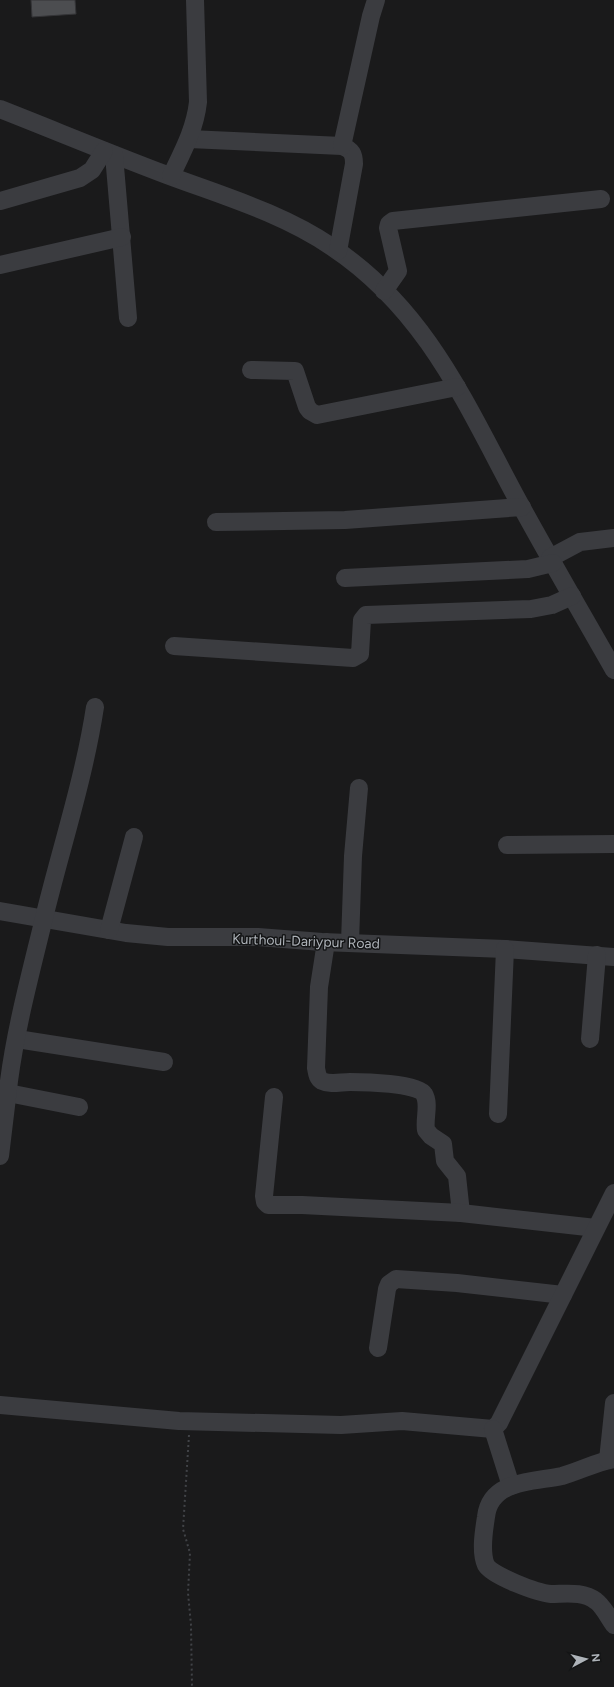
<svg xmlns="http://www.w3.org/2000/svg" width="614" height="1687" viewBox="0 0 614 1687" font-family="Figtree,sans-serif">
  <rect width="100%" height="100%" fill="#1a1a1b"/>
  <!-- building -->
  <path fill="#4c4d50" stroke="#343437" d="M31,0H75L76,14L32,17Z"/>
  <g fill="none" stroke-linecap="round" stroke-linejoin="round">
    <!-- path -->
    <path stroke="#414347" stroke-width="2" stroke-dasharray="2 3" stroke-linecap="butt" d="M189,1435L183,1529L190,1553L188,1593L191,1625L192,1687"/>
    <!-- minor -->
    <g stroke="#3b3c40" stroke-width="18">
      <path d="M0,109C56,131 111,154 167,175C223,196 282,213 332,247C425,309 464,400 515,495C547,554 581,612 614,670"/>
      <path d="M189,139L342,146C352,150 354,154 354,164L338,251"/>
      <path d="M342,146L371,16L376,0"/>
      <path d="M114,155L128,318"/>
      <path d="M171,176C183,151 195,129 198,102L195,0"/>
      <path d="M0,201L80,178L92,170L104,151"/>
      <path d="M0,265L122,237"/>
      <path d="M384,291L398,271L388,228L389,224L393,221L601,199"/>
      <path d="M251,370L295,371L307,407L310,411L317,415L457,387"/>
      <path d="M216,522L345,520L522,507"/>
      <path d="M550,558L580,542L614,538"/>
      <path d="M345,578L528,569L553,563"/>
      <path d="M174,646L353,658L360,654L362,620L366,615L531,609L552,605L572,596"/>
      <path d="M507,845L614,844"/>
      <path d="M0,911L126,933L168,937H258L322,942L505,949L614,957"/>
      <path d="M109,930L134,837"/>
      <path d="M326,942L319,987L316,1068C317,1073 317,1078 322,1081C330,1085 341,1082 350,1082C363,1082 418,1083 424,1094C430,1104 424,1119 426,1130L431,1136L443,1144L445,1161L457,1176L461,1213"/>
      <path d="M350,942L353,856L359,788"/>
      <path d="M17,1039L164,1062"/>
      <path d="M590,1039L597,955"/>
      <path d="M8,1093L79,1107"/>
      <path d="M274,1097L264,1196L265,1202L268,1205H302L461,1213L596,1228"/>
      <path d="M498,1114L505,949"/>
      <path d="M0,1156C3,1131 6,1106 9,1081C16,1027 31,972 44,918C61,848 84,779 95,707"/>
      <path d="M378,1348L387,1289L389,1284L396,1279L457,1283L563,1295"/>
      <path d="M0,1405L179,1421L341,1425L402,1421L493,1429L499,1423L614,1193"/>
      <path d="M493,1429L511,1486"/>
      <path d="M614,1459C596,1462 580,1471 562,1476C535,1482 490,1479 486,1517C484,1530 480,1552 486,1565C492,1576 538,1593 551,1594C566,1594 583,1591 596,1601C603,1606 609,1618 614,1625"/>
      <path d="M608,1460L614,1403"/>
    </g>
  </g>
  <g text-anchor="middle" stroke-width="3" stroke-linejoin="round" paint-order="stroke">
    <!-- street labels -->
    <g font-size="14" fill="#aeb3b9" stroke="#141516">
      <text transform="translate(306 941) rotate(2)" y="5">Kurthoul-Dariypur Road</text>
    </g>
  </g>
  <!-- north arrow -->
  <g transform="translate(586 1659) rotate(83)" stroke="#141516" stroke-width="3" paint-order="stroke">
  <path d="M0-3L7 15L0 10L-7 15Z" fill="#aeb3b9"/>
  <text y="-6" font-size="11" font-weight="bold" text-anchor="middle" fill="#aeb3b9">N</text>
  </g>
</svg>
